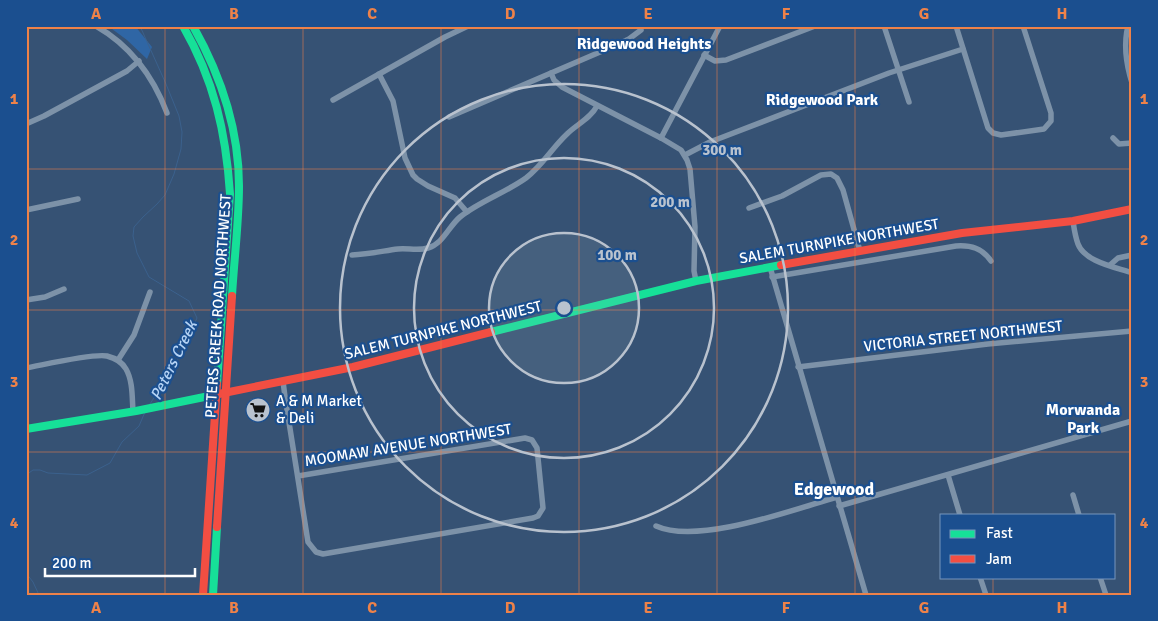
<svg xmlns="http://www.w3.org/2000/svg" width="1158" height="621" viewBox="0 0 1158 621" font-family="Signika,sans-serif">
  <rect width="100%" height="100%" fill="#365274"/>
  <!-- green -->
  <path fill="#2f66a5" d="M108,26H135L152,47L147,59L127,40Z"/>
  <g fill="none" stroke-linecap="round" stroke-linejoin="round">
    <!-- stream -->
    <g stroke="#3b618d" stroke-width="1">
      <path d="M140,26L166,84L179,116L182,132L181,149L174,174L165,195L157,204L143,217L134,227L133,236L137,253L149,277L189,301L197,318L178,359L150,404"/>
      <path d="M26,475L33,470H40L48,473L87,475L110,463L122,442L139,426L145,412"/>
      <path d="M26,573L33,582L39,595"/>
    </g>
    <!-- street -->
    <g stroke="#7d92a8" stroke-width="5.5">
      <path d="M96,26C131,46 153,76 167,113"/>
      <path d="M884,26L909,102"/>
      <path d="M956,26L988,128L993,133L1001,135L1044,129L1051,121V113L1023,26"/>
      <path d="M1128,26C1123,46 1126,64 1132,83"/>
      <path d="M704,55L715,61L726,60L815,26"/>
      <path d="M551,73L554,80L562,87L661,138L681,150L687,160L690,169L695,227L694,271L696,281"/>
      <path d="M379,74L393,101L405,158L413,175L417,179L428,186L455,198L467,212"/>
      <path d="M333,100L445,37L468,26"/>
      <path d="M449,117L614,46L629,39L641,30"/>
      <path d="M26,124L44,116L127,71L139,61"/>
      <path d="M661,138L720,26"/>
      <path d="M1113,138L1119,144L1132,143"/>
      <path d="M685,155L710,142L889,73L963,49"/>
      <path d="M749,208L782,196L821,175L831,174L837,178L843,190L860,251"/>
      <path d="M26,210L78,199"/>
      <path d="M1073,221C1074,228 1075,236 1078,244C1085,262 1115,267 1132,273"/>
      <path d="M352,255C368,254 383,251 398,249C408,248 418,251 428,248C443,244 449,226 460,217C480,201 505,193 526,178C542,166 552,148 567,134C577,124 590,119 597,106"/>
      <path d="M1110,265L1118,258L1132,255"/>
      <path d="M770,267L866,595"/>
      <path d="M772,277L956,246C971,245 982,248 991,261"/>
      <path d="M26,300L45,297L64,289"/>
      <path d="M118,360L134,335L150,292"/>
      <path d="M798,367L988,344L1132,331"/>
      <path d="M26,368C43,365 93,353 107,356C115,358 122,362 126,369C133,381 132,398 133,411"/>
      <path d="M283,381L285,397L308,542L316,552L323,554L533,518L538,516L543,508L537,448L532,440L525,438L298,476"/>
      <path d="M948,475L960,515"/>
      <path d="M1073,495L1079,515"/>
      <path d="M839,506L1132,421"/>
      <path d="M656,526C698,545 792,510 837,497"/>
      <path d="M980,577L986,595"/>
      <path d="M1100,577L1106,595"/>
    </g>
    <!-- fast -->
    <g stroke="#16e098" stroke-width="8">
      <path d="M183,26C214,80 226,132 230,194L217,384"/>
      <path d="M193,26C220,74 239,130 239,186C239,222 234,260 232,296"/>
      <path d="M491,332L696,281L781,265"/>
      <path d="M26,429L136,411L214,395"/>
      <path d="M213,595L217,527"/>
    </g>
    <!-- jam -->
    <g stroke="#f24e42" stroke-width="8">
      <path d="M781,265L962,233L1073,221L1132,209"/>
      <path d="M214,395L353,367L491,332"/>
      <path d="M217,527L232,296"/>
      <path d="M203,595L217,384"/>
    </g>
  </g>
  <!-- grid -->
  <path fill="none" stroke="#ee8249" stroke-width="1" stroke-opacity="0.55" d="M165,26V595M303,26V595M441,26V595M579,26V595M717,26V595M855,26V595M993,26V515M26,169H1132M26,310H1132M26,452H1132M993,577V595"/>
  <!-- distance rings -->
  <circle cx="564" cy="308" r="75" fill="#b9c2ce" fill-opacity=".12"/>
  <g fill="none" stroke="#b9c2ce" stroke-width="2.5">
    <circle cx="564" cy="308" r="75"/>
    <circle cx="564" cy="308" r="150"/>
    <circle cx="564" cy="308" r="224"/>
  </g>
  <!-- icons -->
  <defs>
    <symbol id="supermarket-disc" viewBox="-11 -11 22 22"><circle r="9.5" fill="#b9c2ce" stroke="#1b4f8f"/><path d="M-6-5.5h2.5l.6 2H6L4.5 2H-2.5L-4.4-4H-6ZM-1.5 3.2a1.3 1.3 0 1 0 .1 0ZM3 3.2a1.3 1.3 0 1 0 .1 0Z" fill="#111"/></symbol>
  </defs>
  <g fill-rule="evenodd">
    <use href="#supermarket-disc" x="244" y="396" width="28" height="28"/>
  </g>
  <g text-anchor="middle" stroke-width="4.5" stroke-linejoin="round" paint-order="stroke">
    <!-- street labels -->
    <g font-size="15" fill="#fff" stroke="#1b4f8f">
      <text transform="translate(839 241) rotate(-10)" y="5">SALEM TURNPIKE NORTHWEST</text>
      <text transform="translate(218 306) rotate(-86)" y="5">PETERS CREEK ROAD NORTHWEST</text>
      <text transform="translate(443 330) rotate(-14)" y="5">SALEM TURNPIKE NORTHWEST</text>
      <text transform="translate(963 336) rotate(-6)" y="5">VICTORIA STREET NORTHWEST</text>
      <text transform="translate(408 445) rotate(-9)" y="5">MOOMAW AVENUE NORTHWEST</text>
    </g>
    <!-- poi labels -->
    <g font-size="15" fill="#fff" stroke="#1b4f8f" text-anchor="start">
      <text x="276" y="406">A &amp; M Market<tspan x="276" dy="17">&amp; Deli</tspan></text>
    </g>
    <!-- neighbourhood labels -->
    <g font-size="16" font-weight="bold" fill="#fff" stroke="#1b4f8f">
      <text x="644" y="49">Ridgewood Heights</text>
      <text x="822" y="105">Ridgewood Park</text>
      <text x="1083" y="415">Morwanda<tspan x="1083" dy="18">Park</tspan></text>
    </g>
    <!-- water labels -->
    <g font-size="16" font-style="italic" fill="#b5d3f5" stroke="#1b4f8f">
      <text transform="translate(173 360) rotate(-64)" y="6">Peters Creek</text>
    </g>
    <!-- quarter labels -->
    <g font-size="18" font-weight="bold" fill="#fff" stroke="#1b4f8f">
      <text x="834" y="495">Edgewood</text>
    </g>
  </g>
  <circle cx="564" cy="308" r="8" fill="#b9c2ce" stroke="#1b4f8f" stroke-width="2.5"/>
  <g font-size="15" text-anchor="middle" font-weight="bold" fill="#b9c2ce" stroke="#1b4f8f" stroke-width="4.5" stroke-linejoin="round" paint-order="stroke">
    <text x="722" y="155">300 m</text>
    <text x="670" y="207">200 m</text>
    <text x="617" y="260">100 m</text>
  </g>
  <!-- border -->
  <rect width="1158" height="621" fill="none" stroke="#1b4f8f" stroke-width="55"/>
  <!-- legend -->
  <rect x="940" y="514" width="175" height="65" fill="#1b4f8f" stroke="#7695bc"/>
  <rect x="950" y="530" width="25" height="8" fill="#16e098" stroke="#7695bc"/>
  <text x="986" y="538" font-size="15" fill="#ffffff">Fast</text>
  <rect x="950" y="555" width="25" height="8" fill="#f24e42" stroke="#7695bc"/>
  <text x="986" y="564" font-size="15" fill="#ffffff">Jam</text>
  <!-- scale -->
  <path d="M45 568v8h150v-8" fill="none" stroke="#ffffff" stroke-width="2.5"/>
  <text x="52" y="568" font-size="15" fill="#ffffff" stroke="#1b4f8f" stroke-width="4" paint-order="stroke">200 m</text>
  <rect x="28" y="28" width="1102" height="566" fill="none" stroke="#ee8249" stroke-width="2"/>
  <g font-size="16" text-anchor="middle" font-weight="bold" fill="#ee8249">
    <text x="96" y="19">A</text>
    <text x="234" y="19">B</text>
    <text x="372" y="19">C</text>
    <text x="510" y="19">D</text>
    <text x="648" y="19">E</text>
    <text x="786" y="19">F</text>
    <text x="924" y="19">G</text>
    <text x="1062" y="19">H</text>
    <text x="14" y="104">1</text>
    <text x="1144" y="104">1</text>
    <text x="14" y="245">2</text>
    <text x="1144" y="245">2</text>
    <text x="14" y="387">3</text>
    <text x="1144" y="387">3</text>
    <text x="14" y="528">4</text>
    <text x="1144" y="528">4</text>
    <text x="96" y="613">A</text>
    <text x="234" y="613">B</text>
    <text x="372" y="613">C</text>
    <text x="510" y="613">D</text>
    <text x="648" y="613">E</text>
    <text x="786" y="613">F</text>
    <text x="924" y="613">G</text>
    <text x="1062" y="613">H</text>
  </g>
</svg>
